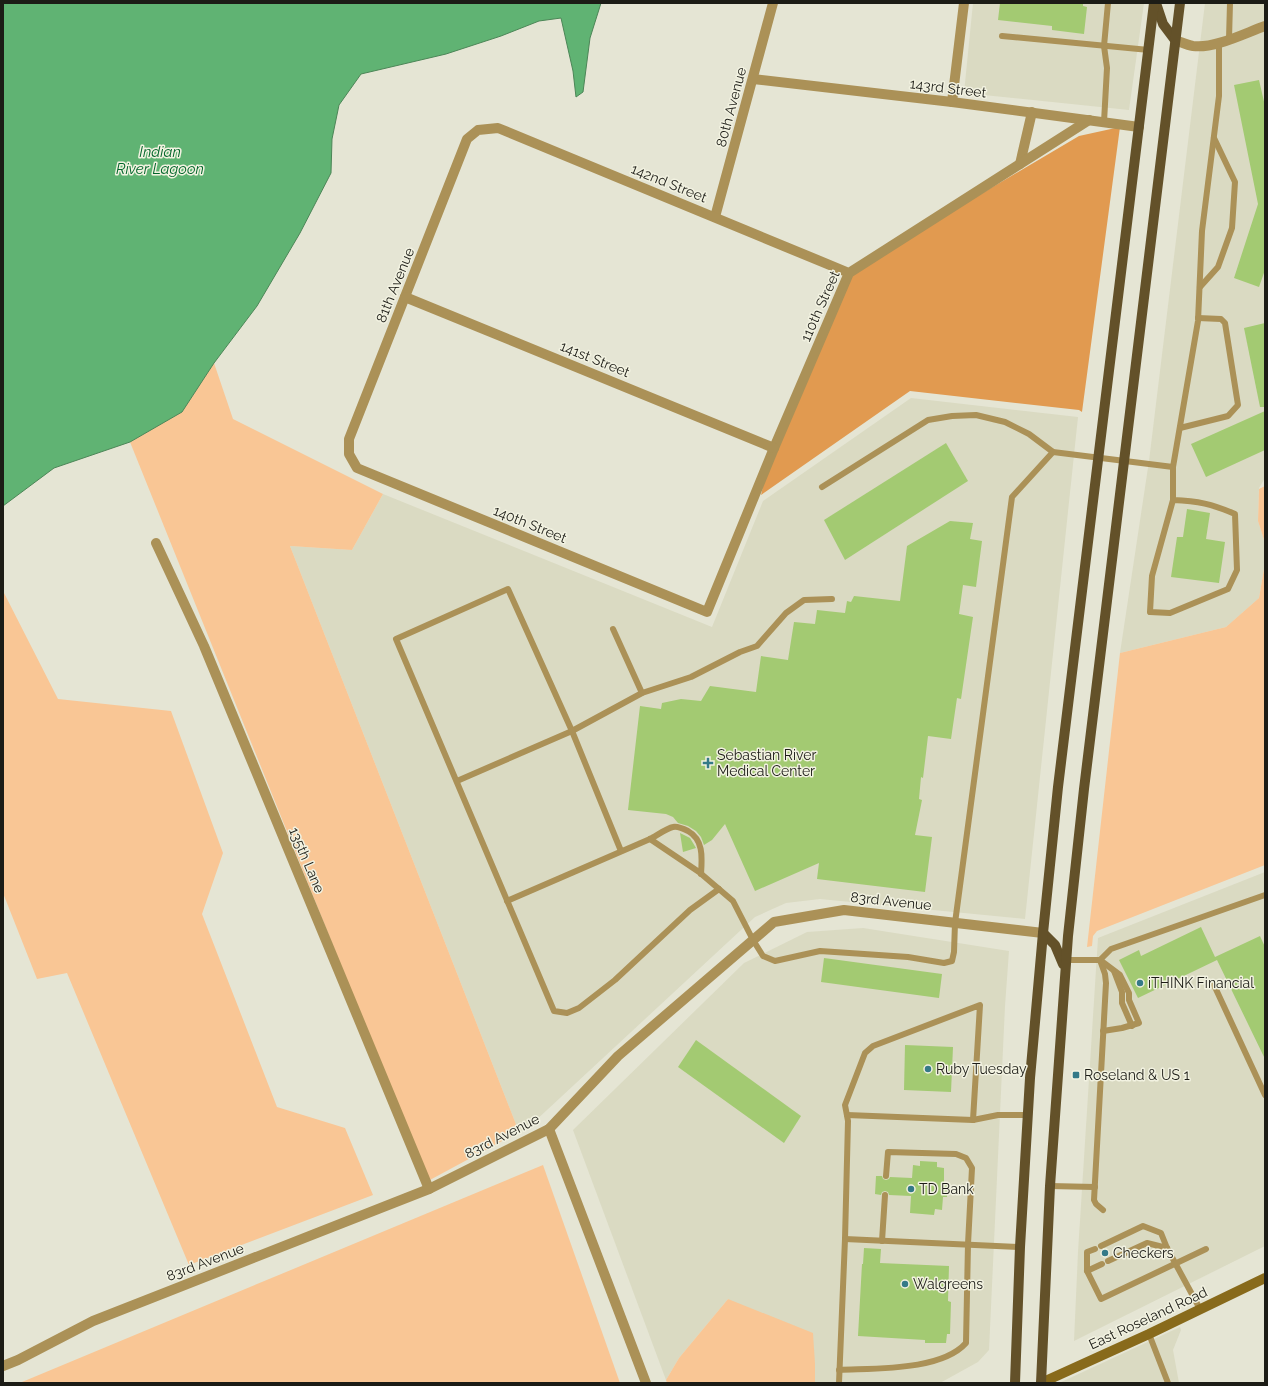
<svg xmlns="http://www.w3.org/2000/svg" width="1268" height="1386" viewBox="0 0 1268 1386" font-family="Raleway,sans-serif">
  <rect width="100%" height="100%" fill="#e5e5d4"/>
  <!-- built -->
  <g fill="#dadac2">
    <path d="M973,3H1144L1129,110L964,93Z"/>
    <path d="M1205,3H1265V478L1259,488L1258,521L1265,543V563L1259,598L1226,627L1120,653L1149,461Z"/>
    <path d="M911,398L1078,417L1025,919L820,899L786,903L755,917L533,1123L519,1132L290,546L352,550L383,494L712,627L763,501Z"/>
    <path d="M1265,872V1246L1074,1341L1078,1252L1098,938Z"/>
    <path d="M863,928L1009,951L1005,1006L989,1350L978,1362L940,1383H815V1364L728,1299L679,1358L666,1380L573,1130L744,963L807,932Z"/>
    <path d="M1180,1327L1181,1330L1173,1350L1179,1383H1059Z"/>
  </g>
  <!-- green -->
  <g fill="#f9c695">
    <path d="M214,363L233,419L383,494L352,550L290,546L519,1132L428,1181L130,442L182,412Z"/>
    <path d="M1265,486V543L1258,521L1259,489Z"/>
    <path d="M1265,563V865L1097,931L1093,936L1092,946L1087,947L1120,653L1226,627L1259,598Z"/>
    <path d="M3,591L58,699L171,711L223,853L202,914L277,1107L345,1128L373,1195L189,1265L67,973L37,979L3,893Z"/>
    <path d="M543,1165L620,1383H22V1382Z"/>
    <path d="M728,1299L813,1333L815,1364V1383H667L666,1380L679,1358Z"/>
  </g>
  <!-- forest -->
  <path fill="#e19a50" d="M1120,127L1082,412L1079,410L910,391L761,495L767,469L845,277L942,217L1079,136Z"/>
  <!-- water -->
  <path fill="#60b373" stroke="#4c8657" d="M3,3H601L590,38L583,92L576,97L573,71L561,18L539,21L501,36L446,54L361,74L339,105L332,139L331,173L300,233L257,306L214,363L182,412L130,442L54,468L3,506Z"/>
  <!-- building -->
  <g fill="#a3ca72">
    <path d="M1000,3H1083V6L1087,7L1084,34L1052,30V26L998,20Z"/>
    <path d="M1259,80L1265,106V270L1259,287L1234,278L1258,204L1234,85Z"/>
    <path d="M1265,323V407H1260L1244,328Z"/>
    <path d="M1265,411V450L1206,477L1191,444Z"/>
    <path d="M946,443L968,481L845,560L824,520Z"/>
    <path d="M1187,509L1210,513L1206,539L1225,542L1219,583L1171,577L1177,537H1183Z"/>
    <path d="M950,521L973,523L970,539L982,541L976,587L963,585L959,614L973,617L961,699L957,698L951,739L928,736L923,778L921,777L919,799L922,800L915,835L932,837L925,892L817,879L819,863L755,891L725,824L712,840L704,845L701,837L696,831L688,826L678,823L673,817L666,814L628,810L640,706L661,709L662,703L681,699L701,701L710,686L756,692L761,656L788,660L794,622L815,624L817,610L845,613L847,601L851,602L854,596L900,601L907,546Z"/>
    <path d="M680,833L690,838L696,848L683,852Z"/>
    <path d="M1201,927L1215,957L1260,936L1265,947V1059L1217,960L1138,998L1119,960L1139,950L1141,956Z"/>
    <path d="M824,958L942,974L939,998L821,982Z"/>
    <path d="M696,1040L801,1116L784,1143L678,1067Z"/>
    <path d="M905,1045L953,1047L951,1092L904,1090Z"/>
    <path d="M920,1161L937,1162V1167L944,1168V1183H948L947,1197H943L942,1210L935,1209L934,1215L910,1213L911,1196L889,1195L888,1192L885,1191L882,1192L881,1195L875,1194L876,1176H882L883,1179L886,1180L889,1179L890,1177L912,1178L913,1165L920,1166Z"/>
    <path d="M864,1248L881,1249L880,1263L949,1266L948,1301L951,1302L950,1334H947L946,1343H925V1340L858,1336L862,1264H863Z"/>
  </g>
  <g fill="none" stroke-linecap="round" stroke-linejoin="round">
    <!-- lane -->
    <g stroke="#ab9157" stroke-width="6">
      <path d="M1002,36L1149,50"/>
      <path d="M1229,39L1230,3"/>
      <path d="M1104,122L1107,68L1104,46L1108,3"/>
      <path d="M1200,287L1218,267L1232,228L1235,182L1214,138"/>
      <path d="M1180,428L1228,416L1238,405L1225,323L1221,319L1198,318"/>
      <path d="M822,487L928,420L952,416L976,415L1005,422L1029,434L1053,452L1173,467L1198,321L1202,231L1219,96V43"/>
      <path d="M1173,500C1198,501 1212,504 1235,514L1237,570L1228,589L1170,613L1150,612L1152,576L1173,500V467"/>
      <path d="M613,629L642,693"/>
      <path d="M457,781L572,731L642,693L691,677L740,652L757,646L786,613L804,600L832,599"/>
      <path d="M650,839L699,872L733,901L753,940L763,956L775,961L820,951L908,957L944,963L952,961L954,952L955,923L1012,497L1053,452"/>
      <path d="M621,851L572,731L508,589L396,639L554,1011L567,1013L579,1008L615,980L690,910L719,889"/>
      <path d="M507,901L650,839C656,836 667,828 673,827C677,826 684,829 688,831C704,840 702,858 701,874"/>
      <path d="M1065,960H1100L1105,974L1106,983L1094,1200L1096,1204L1103,1210"/>
      <path d="M1114,971L1122,992V1003L1132,1026"/>
      <path d="M1214,985L1265,1095"/>
      <path d="M1103,1031L1122,1028L1139,1023L1129,1000V993L1120,975L1100,960L1111,949L1265,895"/>
      <path d="M847,1115L973,1120L998,1115H1028"/>
      <path d="M1050,1186L1095,1187"/>
      <path d="M845,1239L1020,1247"/>
      <path d="M882,1241L885,1195"/>
      <path d="M1101,1246L1143,1226L1161,1233L1167,1248L1200,1309"/>
      <path d="M1095,1249L1087,1252V1271L1101,1299L1206,1249"/>
      <path d="M1108,1261L1147,1243L1167,1248"/>
      <path d="M1087,1271L1102,1264"/>
      <path d="M1149,1334L1168,1383"/>
      <path d="M839,1370C875,1368 941,1371 966,1343L968,1244L972,1168L966,1158L956,1154L888,1152L886,1176"/>
      <path d="M839,1383L845,1239L848,1121L845,1105L865,1053L873,1046L980,1005L973,1120"/>
    </g>
    <!-- street -->
    <g stroke="#ab9157" stroke-width="10">
      <path d="M1175,40C1181,42 1187,45 1193,46C1214,49 1245,33 1265,26"/>
      <path d="M753,79L952,102L1139,127"/>
      <path d="M952,102L964,3"/>
      <path d="M1020,164L1032,112"/>
      <path d="M715,217L773,3"/>
      <path d="M849,273L498,128L478,130L467,139L349,439V454L357,468L707,612L774,448L849,273L1089,120"/>
      <path d="M405,297L774,448"/>
      <path d="M156,543L204,646L429,1189"/>
      <path d="M549,1129L646,1383"/>
      <path d="M3,1366L18,1360L93,1321L429,1189L549,1129L618,1056L774,922L844,910L1043,933"/>
    </g>
    <!-- secondary -->
    <path stroke="#886a1b" stroke-width="10" d="M1041,1383L1149,1334L1265,1278"/>
    <!-- primary -->
    <g stroke="#635129" stroke-width="10">
      <path d="M1156,3L1163,24L1175,40"/>
      <path d="M1043,933L1055,945L1063,964"/>
      <path d="M1015,1383L1020,1247L1030,1078L1043,933L1058,787L1154,3"/>
      <path d="M1041,1383L1050,1186L1068,936L1084,789L1180,3"/>
    </g>
  </g>
  <!-- markers -->
  <g fill="#357a88" stroke="#f2f2e1" stroke-width="1.5">
    <path d="M706 757h4v4h4v4h-4v4h-4v-4h-4v-4h4z"/>
    <circle cx="1140" cy="983" r="4"/>
    <circle cx="928" cy="1069" r="4"/>
    <rect x="1072" y="1071" width="8" height="8" rx="2"/>
    <circle cx="911" cy="1189" r="4"/>
    <circle cx="1105" cy="1253" r="4"/>
    <circle cx="905" cy="1284" r="4"/>
  </g>
  <g text-anchor="middle" stroke-width="3" stroke-linejoin="round" paint-order="stroke">
    <!-- street labels -->
    <g font-size="14" fill="#1c1c16" stroke="#f2f2e1">
      <text transform="translate(948 88) rotate(7)" y="5">143rd Street</text>
      <text transform="translate(731 107) rotate(-75)" y="5">80th Avenue</text>
      <text transform="translate(669 183) rotate(22)" y="5">142nd Street</text>
      <text transform="translate(395 285) rotate(-68)" y="5">81th Avenue</text>
      <text transform="translate(820 306) rotate(-66)" y="5">110th Street</text>
      <text transform="translate(595 359) rotate(22)" y="5">141st Street</text>
      <text transform="translate(530 524) rotate(22)" y="5">140th Street</text>
      <text transform="translate(307 860) rotate(67)" y="5">135th Lane</text>
      <text transform="translate(891 901) rotate(6)" y="5">83rd Avenue</text>
      <text transform="translate(502 1136) rotate(-27)" y="5">83rd Avenue</text>
      <text transform="translate(205 1262) rotate(-21)" y="5">83rd Avenue</text>
      <text transform="translate(1148 1318) rotate(-25)" y="5">East Roseland Road</text>
    </g>
    <!-- poi labels -->
    <g font-size="14" fill="#1c1c16" stroke="#f2f2e1" text-anchor="start">
      <text x="717" y="760">Sebastian River<tspan x="717" dy="16">Medical Center</tspan></text>
      <text x="1148" y="988">iTHINK Financial</text>
      <text x="936" y="1074">Ruby Tuesday</text>
      <text x="1084" y="1080">Roseland &amp; US 1</text>
      <text x="919" y="1194">TD Bank</text>
      <text x="1113" y="1258">Checkers</text>
      <text x="913" y="1289">Walgreens</text>
    </g>
    <!-- water labels -->
    <g font-size="15" font-style="italic" fill="#00652a" stroke="#f2f2e1">
      <text x="160" y="157">Indian<tspan x="160" dy="17">River Lagoon</tspan></text>
    </g>
  </g>
  <!-- border -->
  <rect width="1268" height="1386" fill="none" stroke="#1c1c16" stroke-width="8"/>
</svg>
